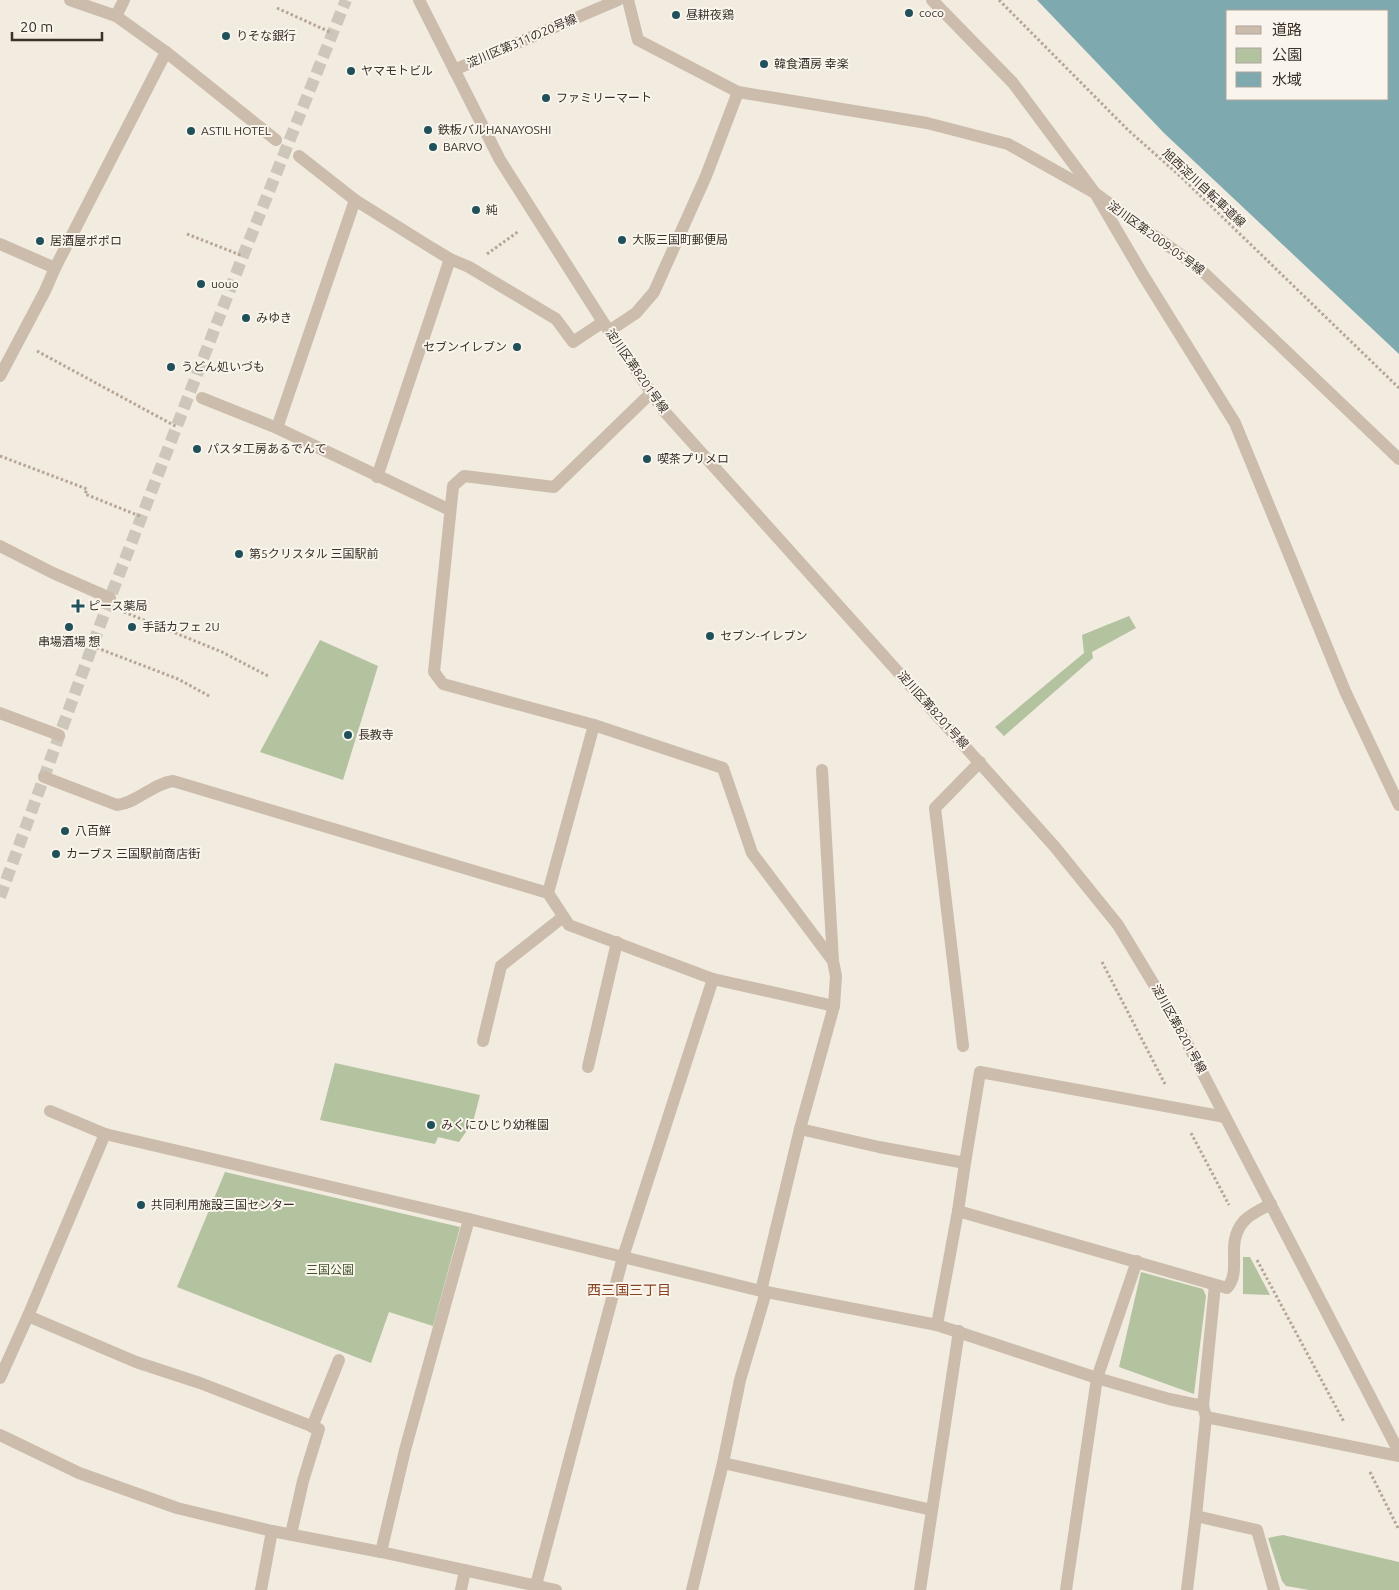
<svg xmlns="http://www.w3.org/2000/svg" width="1399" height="1590" viewBox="0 0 1399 1590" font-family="Ubuntu,'Noto Sans JP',sans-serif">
  <rect width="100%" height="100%" fill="#f2ebdf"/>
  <!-- green -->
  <g fill="#b3c29f">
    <path d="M1129,616L1136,628L1092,652L1093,658L1004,736L995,727L1084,653L1082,635Z"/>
    <path d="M320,640L378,666L343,780L260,752Z"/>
    <path d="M335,1063L480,1095L473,1122L459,1142L438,1137L435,1144L320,1120Z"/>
    <path d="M225,1172L460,1227L433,1326L389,1312L371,1363L177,1287Z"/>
    <path d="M1243,1257H1250L1270,1295L1243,1294Z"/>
    <path d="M1141,1272L1203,1289L1206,1296L1194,1394L1119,1367Z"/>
    <path d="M1283,1535L1399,1562V1590H1309L1286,1586L1282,1581L1268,1538Z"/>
  </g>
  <!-- water -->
  <path fill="#7ea9af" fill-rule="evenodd" d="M1037,0H1399V354L1164,133ZM1228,11H1388V99H1228Z"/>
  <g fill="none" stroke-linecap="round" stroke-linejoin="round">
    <!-- minor-tunnel -->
    <path stroke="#cdc6bb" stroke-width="12" stroke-dasharray="12 6" stroke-linecap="butt" d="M0,897L110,598L243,256L346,0"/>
    <!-- path -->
    <g stroke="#b7a695" stroke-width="3" stroke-dasharray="2.5 2.5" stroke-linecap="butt">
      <path d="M999,0L1128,130L1181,177L1399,388"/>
      <path d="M277,8L332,33"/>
      <path d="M187,234L243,256"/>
      <path d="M487,254L519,231"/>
      <path d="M37,351L177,427"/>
      <path d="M0,456L87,489L85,494L142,517"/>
      <path d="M124,612L222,652L270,677"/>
      <path d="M92,646L178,679L211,697"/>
      <path d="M1102,962L1165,1084"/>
      <path d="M1191,1133L1229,1205"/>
      <path d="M1257,1260L1344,1422"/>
      <path d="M1370,1472L1399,1530"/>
    </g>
    <!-- minor -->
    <g stroke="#cbbcab" stroke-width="12">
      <path d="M70,0L116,16"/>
      <path d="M419,0L500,160L603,322L664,411L1055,847L1118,925L1173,1016L1399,1452"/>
      <path d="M628,0L638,40L738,92L927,123L1008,144L1095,193L1143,275L1235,423L1345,691L1399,805"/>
      <path d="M932,0L1013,83L1095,193L1199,268L1399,459"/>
      <path d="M166,52L276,140"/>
      <path d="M454,70L618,0"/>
      <path d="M299,156L355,200L427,245L450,259L469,267L556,319L573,342L603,322"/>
      <path d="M0,244L55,268"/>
      <path d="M609,331L636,313L654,292L706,176L738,92"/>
      <path d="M0,376L45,291L55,268L166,52L116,16L124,0"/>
      <path d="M651,393L554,487L464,476L453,486L434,672L443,684L594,725L723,768L752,853L833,961"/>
      <path d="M202,398L277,428L450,510"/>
      <path d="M277,428L355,200"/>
      <path d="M377,477L450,259"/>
      <path d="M0,546L53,573L110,598"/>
      <path d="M0,713L59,735"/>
      <path d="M44,777L117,805C137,803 152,784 173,781L548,893L569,925L713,979L834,1006"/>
      <path d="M548,893L594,725"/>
      <path d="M483,1041L501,966L563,917"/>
      <path d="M963,1046L935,808L980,762"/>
      <path d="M588,1067L617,942"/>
      <path d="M50,1111L105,1134L469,1219L761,1291L937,1325L1097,1378L1169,1399L1203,1406L1206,1417L1196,1516L1257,1530L1274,1590"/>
      <path d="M800,1129L879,1147L965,1163L980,1072L1225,1117"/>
      <path d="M105,1134L28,1316L136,1362L200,1383L319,1429L303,1481L291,1534"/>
      <path d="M958,1211L1227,1288C1243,1269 1224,1244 1244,1221C1250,1214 1262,1209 1271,1204"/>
      <path d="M761,1291L800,1129L834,1006L836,976L833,961L822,770"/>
      <path d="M766,1292L740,1380L723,1463L932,1510"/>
      <path d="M937,1325L958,1211L965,1163"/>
      <path d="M0,1378L28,1316"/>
      <path d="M1203,1406L1215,1285"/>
      <path d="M1206,1417L1399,1456"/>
      <path d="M312,1427L339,1360"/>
      <path d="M0,1435L79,1473L177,1508L272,1531L381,1552L556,1590"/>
      <path d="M381,1552L405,1450L469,1219"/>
      <path d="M536,1585L623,1257L713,979"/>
      <path d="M261,1590L272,1531"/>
      <path d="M461,1590L465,1570"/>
      <path d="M692,1590L723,1463"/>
      <path d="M920,1590L959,1331"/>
      <path d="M1066,1590L1097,1378L1137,1261"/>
      <path d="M1187,1590L1196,1516"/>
    </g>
  </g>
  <!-- markers -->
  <g fill="#20515a" stroke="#faf5ec" stroke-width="2">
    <circle cx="909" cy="13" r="5"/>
    <circle cx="676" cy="15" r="5"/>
    <circle cx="226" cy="36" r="5"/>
    <circle cx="764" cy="64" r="5"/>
    <circle cx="351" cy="71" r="5"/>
    <circle cx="546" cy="98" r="5"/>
    <circle cx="428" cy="130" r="5"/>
    <circle cx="191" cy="131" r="5"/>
    <circle cx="433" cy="147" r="5"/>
    <circle cx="476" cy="210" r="5"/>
    <circle cx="622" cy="240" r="5"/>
    <circle cx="40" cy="241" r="5"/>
    <circle cx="201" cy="284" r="5"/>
    <circle cx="246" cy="318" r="5"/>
    <circle cx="517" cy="347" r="5"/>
    <circle cx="171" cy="367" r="5"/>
    <circle cx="197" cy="449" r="5"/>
    <circle cx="647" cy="459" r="5"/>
    <circle cx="239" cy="554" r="5"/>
    <path d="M75.5 598.5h5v5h5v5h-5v5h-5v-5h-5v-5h5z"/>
    <circle cx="69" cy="627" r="5"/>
    <circle cx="132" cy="627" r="5"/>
    <circle cx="710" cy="636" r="5"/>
    <circle cx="348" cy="735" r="5"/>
    <circle cx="65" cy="831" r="5"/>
    <circle cx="56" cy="854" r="5"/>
    <circle cx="431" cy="1125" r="5"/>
    <circle cx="141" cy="1205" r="5"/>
  </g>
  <g text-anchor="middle" stroke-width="4" stroke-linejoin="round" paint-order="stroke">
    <!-- poi labels -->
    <g font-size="12" fill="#39302a" stroke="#faf5ec" text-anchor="start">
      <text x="919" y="17">coco</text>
      <text x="686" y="19">昼耕夜鶏</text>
      <text x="236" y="40">りそな銀行</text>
      <text x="774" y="68">韓食酒房 幸楽</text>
      <text x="361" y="75">ヤマモトビル</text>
      <text x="556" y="102">ファミリーマート</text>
      <text x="438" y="134">鉄板バルHANAYOSHI</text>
      <text x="201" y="135">ASTIL HOTEL</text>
      <text x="443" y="151">BARVO</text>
      <text x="486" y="214">純</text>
      <text x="632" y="244">大阪三国町郵便局</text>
      <text x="50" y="245">居酒屋ポポロ</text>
      <text x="211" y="288">uouo</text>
      <text x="256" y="322">みゆき</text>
      <text x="507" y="351" text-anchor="end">セブンイレブン</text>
      <text x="181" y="371">うどん処いづも</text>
      <text x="207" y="453">パスタ工房あるでんて</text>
      <text x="657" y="463">喫茶プリメロ</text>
      <text x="249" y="558">第5クリスタル 三国駅前</text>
      <text x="88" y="610">ピース薬局</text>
      <text x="142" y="631">手話カフェ 2U</text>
      <text x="720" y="640">セブン-イレブン</text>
      <text x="69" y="646" text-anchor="middle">串場酒場 想</text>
      <text x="358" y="739">長教寺</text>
      <text x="75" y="835">八百鮮</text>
      <text x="66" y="858">カーブス 三国駅前商店街</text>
      <text x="441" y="1129">みくにひじり幼稚園</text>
      <text x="151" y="1209">共同利用施設三国センター</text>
    </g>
    <!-- street labels -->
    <g font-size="12" fill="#39302a" stroke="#faf5ec">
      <text transform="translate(522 41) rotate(-23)" y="4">淀川区第311の20号線</text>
      <text transform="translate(1204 188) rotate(43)" y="4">旭西淀川自転車道線</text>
      <text transform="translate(1156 238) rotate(36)" y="4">淀川区第2009-05号線</text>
      <text transform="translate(637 371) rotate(55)" y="4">淀川区第8201号線</text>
      <text transform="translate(933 710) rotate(48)" y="4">淀川区第8201号線</text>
      <text transform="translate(1179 1029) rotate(61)" y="4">淀川区第8201号線</text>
    </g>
    <!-- park labels -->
    <g font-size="12" fill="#44562e" stroke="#faf5ec">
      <text x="330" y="1274">三国公園</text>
    </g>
    <!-- neighbourhood labels -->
    <g font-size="14" fill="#864424" stroke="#faf5ec">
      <text x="629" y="1295">西三国三丁目</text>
    </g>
  </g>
  <!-- legend -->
  <rect x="1226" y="10" width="162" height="90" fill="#faf5ec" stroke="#ada69e"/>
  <rect x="1236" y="26" width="25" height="8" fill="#cbbcab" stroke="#ada69e"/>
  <text x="1272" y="35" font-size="15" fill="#39302a">道路</text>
  <rect x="1236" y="48" width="25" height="15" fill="#b3c29f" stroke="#ada69e"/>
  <text x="1272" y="60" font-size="15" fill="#39302a">公園</text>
  <rect x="1236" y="72" width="25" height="15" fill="#7ea9af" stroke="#ada69e"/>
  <text x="1272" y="85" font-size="15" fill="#39302a">水域</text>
  <!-- scale -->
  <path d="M12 32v8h90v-8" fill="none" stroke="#39302a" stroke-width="2.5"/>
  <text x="20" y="32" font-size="15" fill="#39302a" stroke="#faf5ec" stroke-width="4" paint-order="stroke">20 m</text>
</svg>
